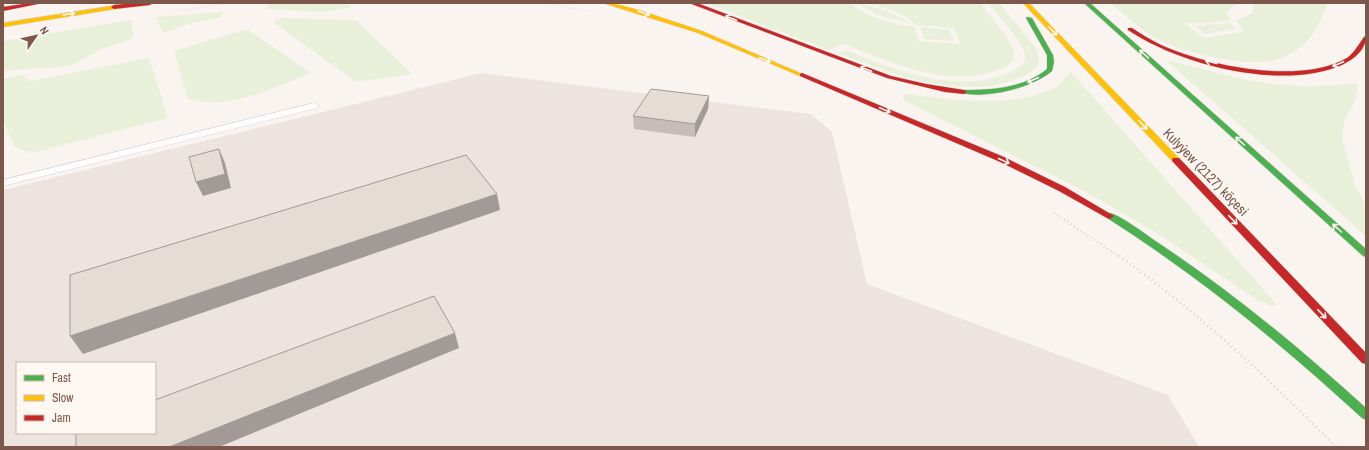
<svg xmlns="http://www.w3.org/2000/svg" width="1369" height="450" viewBox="0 0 1369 450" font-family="'Archivo Narrow',sans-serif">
  <rect width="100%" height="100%" fill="#f9f4ef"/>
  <!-- industrial -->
  <path fill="#ede4df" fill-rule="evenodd" d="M482,73L811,114L832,132L867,284L1168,395L1199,447H3V190ZM17,363H155V433H17Z"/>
  <!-- green -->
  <g fill="#e8f0da">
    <path d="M276,3H346L352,7L323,12L266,9L268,5Z"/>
    <path d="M707,3H851C862,16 896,26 914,26L919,41L961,44L954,28L915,25C910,14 878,5 865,3H980C988,13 1013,42 1014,53C1015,61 1008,66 1002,68C951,91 891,62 844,44L828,50Z"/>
    <path d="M856,3L887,11L911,23L878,15Z"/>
    <path d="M988,3H999L1036,48C1042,64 1038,69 1023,76C965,103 893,74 838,53L846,50C895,70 958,96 1011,72C1019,68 1026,65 1025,55C1024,43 996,13 988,3Z"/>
    <path d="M1110,3H1241C1234,5 1228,8 1227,15L1231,20L1209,23H1185L1203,38L1244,32L1236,21L1252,13L1254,7L1252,3H1328C1321,18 1315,36 1301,47C1293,53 1282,59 1271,61C1244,67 1177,51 1153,37C1138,27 1124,14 1110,3Z"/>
    <path d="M224,12L219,18L191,23L163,33L156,17Z"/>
    <path d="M281,18L356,20L412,74L356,82L273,22Z"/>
    <path d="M132,20L133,38L104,48L70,66L3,71V41Z"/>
    <path d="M1230,23L1235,29L1205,34L1195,26Z"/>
    <path d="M920,27L949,30L954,41L924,39Z"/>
    <path d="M247,29L311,73C270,89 232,110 188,99L174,51Z"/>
    <path d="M149,58L168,118L31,153L14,146L3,120V79L21,75L31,81Z"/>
    <path d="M1167,61C1192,65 1215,73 1239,78C1279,87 1318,88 1358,83L1356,99L1344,121L1342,139L1355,185L1366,206V236Z"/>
    <path d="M1071,72L1277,305L1271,306L1259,301L1160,235L1086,192L903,100L904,94C951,99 1012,110 1056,87C1062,83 1065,76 1071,72Z"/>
  </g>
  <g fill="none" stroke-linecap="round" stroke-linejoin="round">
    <defs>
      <path id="lane" d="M314,103L317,104L319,106L317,108L3,186V180Z"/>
      <g id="fast">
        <path d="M1084,3H1090L1366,249V257L1363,256Z"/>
        <path d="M1027,17L1032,18L1053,55L1054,62L1052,71C1032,88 987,99 962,93V91L964,90C992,90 1024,88 1047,69V55L1026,18Z"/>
        <path d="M1110,213C1122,216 1145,234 1157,242C1231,291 1300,348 1366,408V420L1362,418C1280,343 1201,278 1107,218L1106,216L1107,214Z"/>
      </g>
      <g id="slow">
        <path d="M130,3H143L140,5L3,27V23Z"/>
        <path d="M603,3H612L642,11L702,31L805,75L804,76H800L698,33Z"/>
        <path d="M1023,3H1029L1179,158L1180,160L1179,162H1173Z"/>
      </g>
      <g id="jam">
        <path d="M30,3H43L3,11V7Z"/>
        <path d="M135,3H153L150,5L114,9L111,7L114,5Z"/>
        <path d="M689,3H697L891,76L926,84L964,90L967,92L964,94L945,92L887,78Z"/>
        <path d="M1128,28H1132C1141,34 1151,40 1161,45C1207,66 1300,85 1347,58C1354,53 1359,44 1364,37L1366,36C1366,50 1354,59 1342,65C1282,91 1180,65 1128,30Z"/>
        <path d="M802,73L1004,157L1065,187L1114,216L1110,219L1107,218L1059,191L998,161L800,76V74Z"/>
        <path d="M1173,158H1179L1366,353V364L1362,363L1173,162L1172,160Z"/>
      </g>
    </defs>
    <!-- lane casing -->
    <use href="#lane" stroke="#d8d0cc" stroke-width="1"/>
    <!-- fast casing -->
    <use href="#fast" stroke="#dad0cb" stroke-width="1"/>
    <!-- slow casing -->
    <use href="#slow" stroke="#dad0cb" stroke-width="1"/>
    <!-- jam casing -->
    <use href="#jam" stroke="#dad0cb" stroke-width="1"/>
    <!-- path-far2 -->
    <g stroke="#dcd2cf" stroke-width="1.5" stroke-dasharray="0.5 2" stroke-linecap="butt">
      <path d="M545,3L586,11"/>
      <path d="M170,12L229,3"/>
    </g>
    <!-- path-far1 -->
    <path stroke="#dcd2cf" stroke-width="2.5" stroke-dasharray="1 3" stroke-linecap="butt" d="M1054,213L1120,257"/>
    <!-- path -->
    <path stroke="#dcd2cf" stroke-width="3" stroke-dasharray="1 3.5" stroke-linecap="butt" d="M1119,256C1198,312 1268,378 1336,447"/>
    <!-- lane -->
    <use href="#lane" fill="#fefdfd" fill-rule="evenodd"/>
    <!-- fast -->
    <use href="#fast" fill="#4caf50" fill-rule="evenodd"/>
    <!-- slow -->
    <use href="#slow" fill="#ffc107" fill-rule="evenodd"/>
    <!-- jam -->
    <use href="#jam" fill="#c62828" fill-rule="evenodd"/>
  </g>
  <!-- wall -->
  <path fill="#c6bdb8" d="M709,96L708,109L695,137L634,129L633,116Z"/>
  <!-- shaded-wall -->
  <g fill="#a19a96">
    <path d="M709,96L708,109L695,137V124Z"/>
    <path d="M219,149L225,163L231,188L203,196L196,182Z"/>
    <path d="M497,194L500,210L83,354L70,336Z"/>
    <path d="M455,333L459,348L219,447H169Z"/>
  </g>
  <!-- building -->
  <g fill="#e6dcd6" stroke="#a19a96">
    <path d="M651,89L709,96L695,124L633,116Z"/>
    <path d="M219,149L225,174L196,182L189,157Z"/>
    <path d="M466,155L497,194L70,336V275Z"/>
    <path d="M434,296L455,333L169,447H76V433H155V400Z"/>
  </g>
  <!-- one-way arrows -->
  <defs><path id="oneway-shaft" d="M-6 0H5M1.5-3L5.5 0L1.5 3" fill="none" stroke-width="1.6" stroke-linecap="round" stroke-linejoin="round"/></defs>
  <g stroke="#fff8f2">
    <use href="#oneway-shaft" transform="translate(644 13) rotate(18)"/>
    <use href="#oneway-shaft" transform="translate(69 14) rotate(-9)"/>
    <use href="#oneway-shaft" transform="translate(731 18) rotate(-159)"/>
    <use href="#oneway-shaft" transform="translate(1053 31) rotate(46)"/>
    <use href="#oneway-shaft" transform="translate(1144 54) rotate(-138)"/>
    <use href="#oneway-shaft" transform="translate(765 60) rotate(23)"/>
    <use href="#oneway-shaft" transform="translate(1211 62) rotate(-166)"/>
    <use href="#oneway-shaft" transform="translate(1338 64) rotate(157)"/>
    <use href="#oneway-shaft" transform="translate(866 69) rotate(-159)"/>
    <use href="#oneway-shaft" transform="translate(1033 80) rotate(156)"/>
    <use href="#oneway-shaft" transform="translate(885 110) rotate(23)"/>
    <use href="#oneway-shaft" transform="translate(1143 125) rotate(46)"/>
    <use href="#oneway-shaft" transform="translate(1240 141) rotate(-138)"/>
    <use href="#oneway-shaft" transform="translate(1004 161) rotate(25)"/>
    <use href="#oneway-shaft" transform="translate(1233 220) rotate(46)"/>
    <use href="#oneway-shaft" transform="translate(1337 228) rotate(-138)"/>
    <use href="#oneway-shaft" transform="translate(1322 314) rotate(46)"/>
  </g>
  <g text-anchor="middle" stroke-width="4" stroke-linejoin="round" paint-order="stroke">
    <!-- street labels -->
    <g font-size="14" fill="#7b574c" stroke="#fff8f2">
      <text transform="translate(1206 172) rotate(46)" y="5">Kulyýew (2127) köçesi</text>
    </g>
  </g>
  <!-- border -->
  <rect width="1369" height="450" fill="none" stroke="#7b574c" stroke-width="8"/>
  <!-- legend -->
  <rect x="16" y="362" width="140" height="72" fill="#fff8f2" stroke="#cab8b0"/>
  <rect x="24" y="375" width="20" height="6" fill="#4caf50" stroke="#cab8b0"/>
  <text x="52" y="382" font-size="12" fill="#7b574c">Fast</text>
  <rect x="24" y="395" width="20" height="6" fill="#ffc107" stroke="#cab8b0"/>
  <text x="52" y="402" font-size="12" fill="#7b574c">Slow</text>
  <rect x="24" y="415" width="20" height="6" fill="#c62828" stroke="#cab8b0"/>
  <text x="52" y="422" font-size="12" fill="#7b574c">Jam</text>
  <!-- north arrow -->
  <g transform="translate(36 36) rotate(56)" stroke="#fff8f2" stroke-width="3" paint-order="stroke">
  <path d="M0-3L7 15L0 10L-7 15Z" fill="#7b574c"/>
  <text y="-6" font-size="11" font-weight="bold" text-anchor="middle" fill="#7b574c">N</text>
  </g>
</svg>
